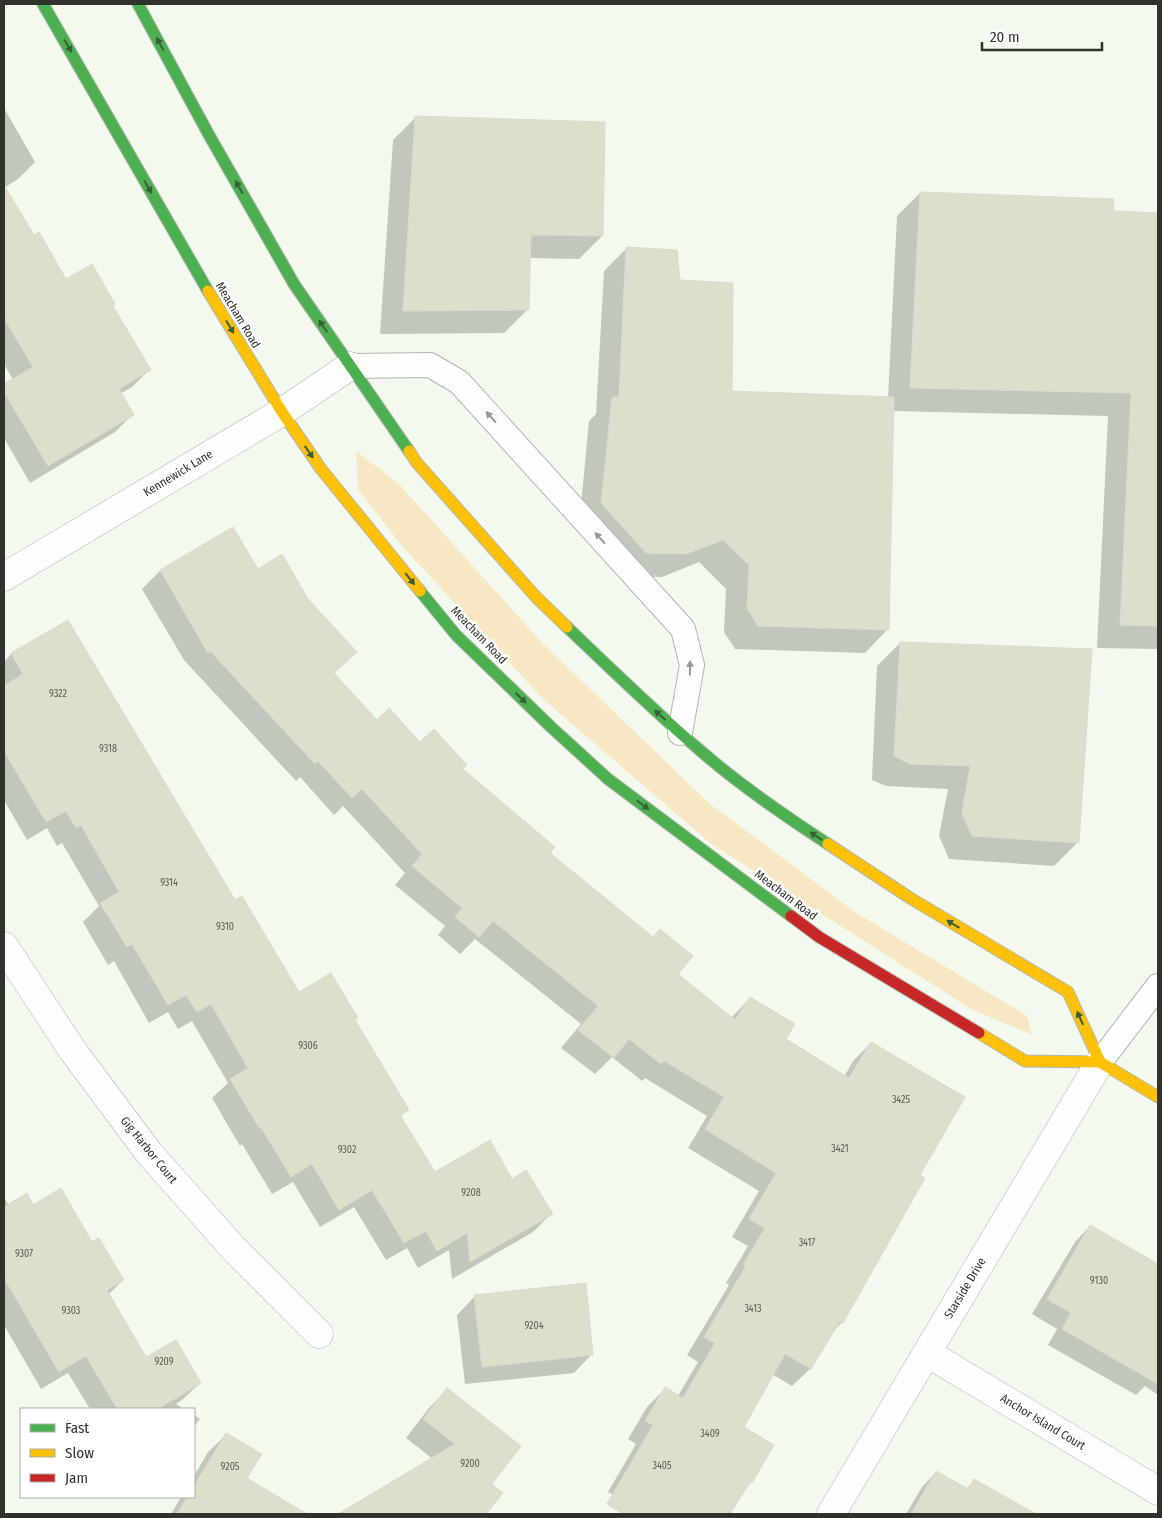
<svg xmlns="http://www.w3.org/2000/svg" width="1162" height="1518" viewBox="0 0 1162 1518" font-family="'Fira Sans Condensed',sans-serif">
  <rect width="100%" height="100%" fill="#f3f9ee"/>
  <!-- green -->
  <path fill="#f8e7c5" d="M356,451L398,483L543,644L711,805L858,914L1027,1016L1032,1035L971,1009L710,843L542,698L402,546L358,489Z"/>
  <!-- shadow -->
  <g fill="#0003">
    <path d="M4,108L35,162L18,179L4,188L33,237L66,281L111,306L149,370L132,387L120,394L132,415L115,432L30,483L4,438V386L13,380L4,364Z"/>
    <path d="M416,117L602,236L579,259L529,258L527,310L504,333L380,334L393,140Z"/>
    <path d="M920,193L1112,212L1158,214V649L1097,648L1108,416L893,411L888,629L865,653L735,649L724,632L726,589L699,562L662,577L622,576L579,526L589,421L596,414L604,271L627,248L679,282L731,392L888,398L897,216Z"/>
    <path d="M232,529L257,570L307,600L355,652L333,674L377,721L420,744L461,770L677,974L731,1018L750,998L784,1039L844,1077L853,1061L871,1043L918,1176L924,1179L842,1322L831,1334L810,1369L792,1386L772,1374L742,1427L751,1482L744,1489L729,1514H645L608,1492L636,1444L628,1439L647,1407L665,1389L678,1396L698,1362L687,1355L729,1285L726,1283L748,1246L732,1237L759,1191L688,1148L707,1116L645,1078L642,1081L612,1057L595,1074L561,1048L581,1024L475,939L460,954L438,935L445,926L395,885L405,873L343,806L334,815L300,777L296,781L184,660L142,589L160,571Z"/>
    <path d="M68,621L234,902L298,994L354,1021L407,1110L400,1117L435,1174L512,1181L551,1214L533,1232L452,1279L449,1250L418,1268L407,1248L386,1260L354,1207L320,1227L293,1182L272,1194L242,1144L240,1146L212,1098L228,1083L192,1021L178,1029L168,1012L149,1023L114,961L108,965L83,922L99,906L62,843L57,846L47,828L27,840L4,800V662L11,654Z"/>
    <path d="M900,643L1078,842L1054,866L949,859L939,836L948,789L886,786L872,780L877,666Z"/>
    <path d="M4,1197L9,1206H33L92,1243L123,1280L108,1295L146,1359L200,1383L182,1400L176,1404L184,1409H90L68,1373L41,1389L4,1325Z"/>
    <path d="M1090,1226L1157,1265L1158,1263V1395L1145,1386L1136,1395L1048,1345L1057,1329L1032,1314L1075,1242Z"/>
    <path d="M475,1296L592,1354L574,1373L465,1384L457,1315Z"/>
    <path d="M447,1390L490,1484L501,1493L485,1514H343L433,1459L406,1438L429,1408Z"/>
    <path d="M194,1415L200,1419L194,1426Z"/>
    <path d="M227,1434L246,1479L270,1505L264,1514H171L181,1497H194V1476L208,1452Z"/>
    <path d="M936,1472L966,1489L975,1480L1031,1514H906L922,1487Z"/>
  </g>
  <!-- building -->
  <g fill="#dddfca" stroke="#d8dbd2">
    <path d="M415,116L605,122L603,236L531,235L529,310L403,311Z"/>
    <path d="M4,185L34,235L39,232L66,279L92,264L115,304L113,306L151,370L119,389L134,415L48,466L4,392V384L33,367L4,318Z"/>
    <path d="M920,192L1114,199L1113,211L1158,213V626L1120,625L1131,393L910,388Z"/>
    <path d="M626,247L677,250L680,280L733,283L732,391L894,397L889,630L758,626L747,608L749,565L723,540L686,554L646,553L601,503L612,397H619Z"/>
    <path d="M233,527L258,569L282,554L308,599L357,652L334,673L377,720L389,708L420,742L434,729L467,765L463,769L555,847L550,853L653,937L660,929L693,956L678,974L735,1020L750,997L795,1024L786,1039L849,1078L871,1042L965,1097L920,1175L925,1178L843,1323L840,1321L811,1369L785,1354L744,1427L774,1445L752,1483L750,1482L730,1514H624L607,1504L653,1425L645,1421L665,1387L683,1398L715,1343L704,1337L746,1266L743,1265L765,1228L749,1219L776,1173L705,1129L724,1097L664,1061L661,1064L629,1039L614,1058L578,1030L598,1006L493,921L479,937L455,917L462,908L412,866L422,854L362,789L352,798L318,761L315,764L211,652L208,653L160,570Z"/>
    <path d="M68,620L235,900L242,896L299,992L331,973L358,1018L355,1020L409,1110L400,1115L435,1172L490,1140L512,1179L526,1170L553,1214L470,1262L467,1233L437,1251L426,1231L404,1243L372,1190L339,1210L312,1164L291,1177L261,1127L259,1128L230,1079L248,1068L211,1004L197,1012L186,995L168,1005L132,944L127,947L100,903L119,892L81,825L76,828L66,811L46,822L4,751V686L23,674L11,653Z"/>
    <path d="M900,642L1092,649L1079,843L972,836L962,813L970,766L910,764L894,756Z"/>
    <path d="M61,1188L92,1242L99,1238L124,1280L107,1290L146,1357L176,1340L201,1383L158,1409H117L86,1356L59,1372L4,1278V1207L27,1193L33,1205Z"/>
    <path d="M1090,1225L1158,1264V1384L1062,1329L1071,1313L1047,1299Z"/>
    <path d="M586,1283L593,1355L482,1367L474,1295Z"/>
    <path d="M447,1388L521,1446L492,1484L503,1493L486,1514H338L455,1444L423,1419Z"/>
    <path d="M226,1433L262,1454L247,1478L307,1514H177L187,1497H194V1486Z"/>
    <path d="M936,1471L968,1489L974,1479L1036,1514H911Z"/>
  </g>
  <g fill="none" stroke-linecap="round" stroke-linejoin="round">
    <defs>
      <g id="lane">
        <path d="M350,366L430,365L459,382L683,629L692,665L680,733"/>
        <path d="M1100,1062L1158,986"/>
      </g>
      <g id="street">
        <path d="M4,577L282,412L350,366"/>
        <path d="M4,946L73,1051L149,1153L234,1249L319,1334"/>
        <path d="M927,1353L1158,1491"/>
        <path d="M831,1514L1100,1062"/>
      </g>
      <g id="fast">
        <path d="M43,4L208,291"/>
        <path d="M138,4L209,135L294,284L409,451"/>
        <path d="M420,591L456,635L551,727L608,779L791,916"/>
        <path d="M567,627C611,669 655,712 702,752C741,786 785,816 828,844"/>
      </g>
      <g id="slow">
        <path d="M208,291L282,412L321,469L420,591"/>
        <path d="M409,451L417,463L536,597L567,627"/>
        <path d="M828,844L910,898L1068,992L1100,1062"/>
        <path d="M979,1033L1025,1061L1100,1062L1158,1097"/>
      </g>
      <path id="jam" d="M791,916L819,937L979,1033"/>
    </defs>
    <!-- lane casing -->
    <use href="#lane" stroke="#b2b6ae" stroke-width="26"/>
    <!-- street casing -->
    <use href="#street" stroke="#b2b6ae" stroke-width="29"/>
    <!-- fast casing -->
    <use href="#fast" stroke="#b2b6ae" stroke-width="13"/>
    <!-- slow casing -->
    <use href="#slow" stroke="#b2b6ae" stroke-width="13"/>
    <!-- jam casing -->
    <use href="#jam" stroke="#b2b6ae" stroke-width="13"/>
    <!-- lane -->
    <use href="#lane" stroke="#fdfefc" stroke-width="24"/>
    <!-- street -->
    <use href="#street" stroke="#fdfefc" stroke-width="28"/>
    <!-- fast -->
    <use href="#fast" stroke="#4caf50" stroke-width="11"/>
    <!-- slow -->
    <use href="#slow" stroke="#ffc107" stroke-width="11"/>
    <!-- jam -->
    <use href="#jam" stroke="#c62828" stroke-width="11"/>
  </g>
  <!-- one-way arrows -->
  <defs><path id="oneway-solid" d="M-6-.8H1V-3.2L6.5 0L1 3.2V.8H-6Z" transform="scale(1.25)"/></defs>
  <g fill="#395e39">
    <use href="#oneway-solid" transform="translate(160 44) rotate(-118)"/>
    <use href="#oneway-solid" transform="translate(68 46) rotate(60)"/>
    <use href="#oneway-solid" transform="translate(148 187) rotate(60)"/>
    <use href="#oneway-solid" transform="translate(239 187) rotate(-120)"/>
    <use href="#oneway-solid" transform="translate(323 326) rotate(-124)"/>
    <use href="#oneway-solid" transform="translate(230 327) rotate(59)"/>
    <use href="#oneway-solid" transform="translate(309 452) rotate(55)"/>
    <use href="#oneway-solid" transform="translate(410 579) rotate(51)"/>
    <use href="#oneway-solid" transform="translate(521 698) rotate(44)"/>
    <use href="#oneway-solid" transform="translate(660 715) rotate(-138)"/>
    <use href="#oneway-solid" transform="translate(643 805) rotate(37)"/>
    <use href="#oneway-solid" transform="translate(816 836) rotate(-147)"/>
    <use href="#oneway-solid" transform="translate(953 924) rotate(-149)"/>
    <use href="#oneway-solid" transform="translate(1080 1018) rotate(-114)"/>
  </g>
  <g fill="#969894">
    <use href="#oneway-solid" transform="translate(491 417) rotate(-132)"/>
    <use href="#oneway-solid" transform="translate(600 538) rotate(-132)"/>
    <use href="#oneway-solid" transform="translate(690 668) rotate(-89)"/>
  </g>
  <g text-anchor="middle" stroke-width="5" stroke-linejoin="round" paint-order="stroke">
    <!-- number labels -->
    <g font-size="10" fill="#5a5e54">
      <text x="58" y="697">9322</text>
      <text x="108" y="752">9318</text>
      <text x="169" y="886">9314</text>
      <text x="225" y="930">9310</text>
      <text x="308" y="1049">9306</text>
      <text x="901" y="1103">3425</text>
      <text x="840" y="1152">3421</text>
      <text x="347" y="1153">9302</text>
      <text x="471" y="1196">9208</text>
      <text x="807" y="1246">3417</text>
      <text x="24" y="1257">9307</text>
      <text x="1099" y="1284">9130</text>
      <text x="753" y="1312">3413</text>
      <text x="71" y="1314">9303</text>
      <text x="534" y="1329">9204</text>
      <text x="164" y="1365">9209</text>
      <text x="710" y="1437">3409</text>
      <text x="470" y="1467">9200</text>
      <text x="662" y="1469">3405</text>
      <text x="230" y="1470">9205</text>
    </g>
    <!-- street labels -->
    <g font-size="12" fill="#2f332c" stroke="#fff">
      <text transform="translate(238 315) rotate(59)" y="4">Meacham Road</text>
      <text transform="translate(178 473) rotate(-31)" y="4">Kennewick Lane</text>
      <text transform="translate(479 635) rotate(46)" y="4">Meacham Road</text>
      <text transform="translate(786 895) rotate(37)" y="4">Meacham Road</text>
      <text transform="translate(149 1150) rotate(51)" y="4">Gig Harbor Court</text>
      <text transform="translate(965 1288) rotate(-59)" y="4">Starside Drive</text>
      <text transform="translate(1043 1422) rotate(31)" y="4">Anchor Island Court</text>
    </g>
  </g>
  <!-- border -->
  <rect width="1162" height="1518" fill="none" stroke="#2f332c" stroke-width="10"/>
  <!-- legend -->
  <rect x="20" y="1408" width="175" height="90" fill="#ffffff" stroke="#acadab"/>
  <rect x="30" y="1424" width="25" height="8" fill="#4caf50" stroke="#acadab"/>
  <text x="65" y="1433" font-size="15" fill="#2f332c">Fast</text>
  <rect x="30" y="1449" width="25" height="8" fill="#ffc107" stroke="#acadab"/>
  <text x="65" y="1458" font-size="15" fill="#2f332c">Slow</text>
  <rect x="30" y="1474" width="25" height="8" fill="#c62828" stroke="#acadab"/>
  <text x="65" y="1483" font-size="15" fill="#2f332c">Jam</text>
  <!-- scale -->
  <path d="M982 42v8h120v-8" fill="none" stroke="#2f332c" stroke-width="2.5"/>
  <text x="990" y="42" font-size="15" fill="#2f332c" stroke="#ffffff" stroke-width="4" paint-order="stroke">20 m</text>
</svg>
